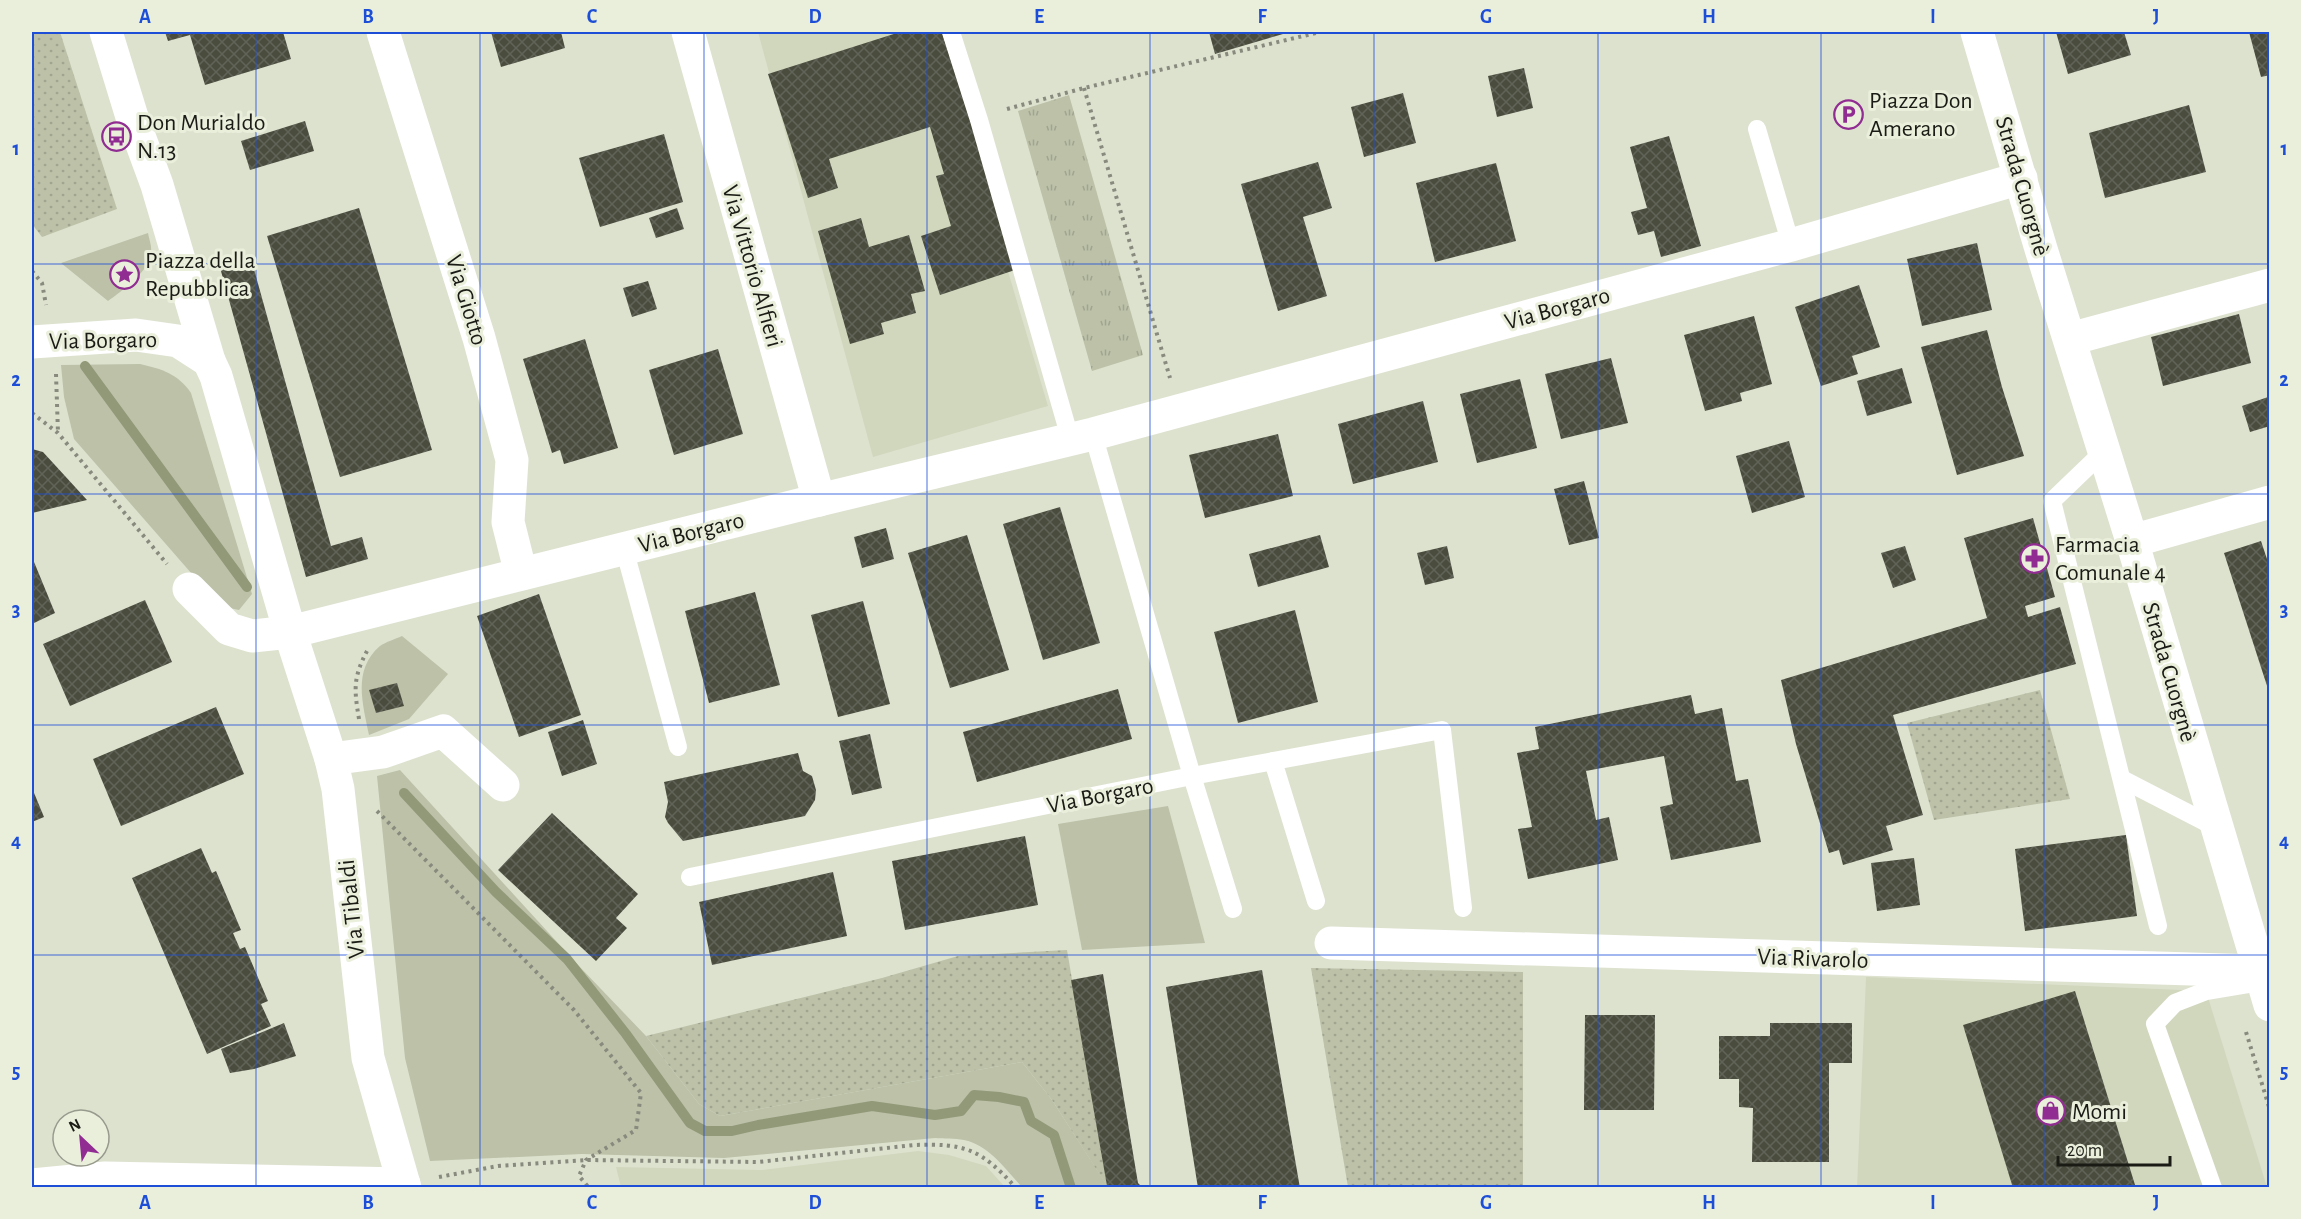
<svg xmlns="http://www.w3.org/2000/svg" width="2301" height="1219" viewBox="0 0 2301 1219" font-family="'Alegreya Sans',sans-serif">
  <defs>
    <pattern id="park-tufts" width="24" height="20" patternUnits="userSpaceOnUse" patternTransform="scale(1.5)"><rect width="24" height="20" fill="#bcc1a8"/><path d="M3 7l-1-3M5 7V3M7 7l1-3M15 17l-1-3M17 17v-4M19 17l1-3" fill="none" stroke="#a1a590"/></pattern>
    <pattern id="garden-dots" width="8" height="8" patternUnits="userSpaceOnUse" patternTransform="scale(1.5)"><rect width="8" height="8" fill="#bcc1a8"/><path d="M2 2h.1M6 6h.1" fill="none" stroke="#a1a590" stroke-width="1.8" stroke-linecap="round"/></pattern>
    <pattern id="building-cross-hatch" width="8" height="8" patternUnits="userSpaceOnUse" patternTransform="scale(1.5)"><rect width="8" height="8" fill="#4a4d3e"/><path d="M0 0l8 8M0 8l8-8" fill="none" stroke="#606357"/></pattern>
  </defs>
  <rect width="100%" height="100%" fill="#dde2cf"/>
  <!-- built -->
  <g fill="#d1d7bd">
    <path d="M758,32H937L1048,406L873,457Z"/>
    <path d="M1866,977L2206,991L2267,1187L1857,1188Z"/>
    <path d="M918,1151L949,1155L986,1166L1005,1187H621L616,1167L761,1170Z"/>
  </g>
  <!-- grass -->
  <g fill="#bcc1a8">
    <path d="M148,233C149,239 152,246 151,252C151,270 122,291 108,301L61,263Z"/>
    <path d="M140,364C162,369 178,374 191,393L252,594L239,610L220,606L74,439L64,397L61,365Z"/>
    <path d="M402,636L448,674L409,719L369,735C363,704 352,670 380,646C386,642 395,639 402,636Z"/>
    <path d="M400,770L578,965L646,1036L699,1104L720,1116L1022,1062L1052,1100L1108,1187H1022C1005,1169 989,1145 964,1140C955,1138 944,1139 935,1138L724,1158L582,1154L430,1161L405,1058L377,776Z"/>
    <path d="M1168,806L1205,943L1082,950L1058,824Z"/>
  </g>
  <!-- park -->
  <path fill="url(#park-tufts)" d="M1069,95L1143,355L1092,371L1018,111Z"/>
  <!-- garden -->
  <g fill="url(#garden-dots)">
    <path d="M32,32H60L117,209L42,237L32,224Z"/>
    <path d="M2040,690L2070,799L1934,820L1907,723Z"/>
    <path d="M1067,950L1107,1186L1052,1100L1022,1062L720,1116L699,1104L646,1036L882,978L958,956Z"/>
    <path d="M1311,968L1523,972V1187H1348Z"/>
  </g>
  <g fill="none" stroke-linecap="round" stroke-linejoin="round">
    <!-- stream -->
    <g stroke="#929979" stroke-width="10">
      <path d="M85,366L247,587"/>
      <path d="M404,793L496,892L567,959L626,1034L690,1123L705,1131H732L758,1125L872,1106L935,1115L961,1111L974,1095L999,1097L1024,1102L1031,1121L1054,1135L1071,1188"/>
    </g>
  </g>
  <!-- building -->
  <g fill="url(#building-cross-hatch)">
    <path d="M165,32H283L291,59L205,85L190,35L168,41Z"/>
    <path d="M491,32H561L565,48L501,67Z"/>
    <path d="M900,32H942L1018,269L940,295L921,236L951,226L936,176L944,174L930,127L829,159L838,188L808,198L768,74Z"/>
    <path d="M1209,32H1290L1215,54Z"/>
    <path d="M2056,32H2124L2131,55L2068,74Z"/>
    <path d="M2249,32H2270V75L2261,77Z"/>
    <path d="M1524,68L1533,108L1497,117L1488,76Z"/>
    <path d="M1403,93L1416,143L1364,157L1351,107Z"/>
    <path d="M2189,105L2206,172L2105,198L2089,133Z"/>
    <path d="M305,121L314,151L250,170L241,141Z"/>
    <path d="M664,134L683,202L600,227L579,158Z"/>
    <path d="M1669,136L1701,246L1661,257L1654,231L1638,235L1631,212L1647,208L1630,147Z"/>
    <path d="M1318,162L1332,208L1303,217L1327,296L1278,311L1241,184Z"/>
    <path d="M1496,163L1516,241L1435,262L1416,183Z"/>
    <path d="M359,208L432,450L340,477L267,236Z"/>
    <path d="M677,208L684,229L656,238L649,218Z"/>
    <path d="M861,218L869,247L909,235L925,291L911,294L916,313L881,323L884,334L850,344L818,231Z"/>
    <path d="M1977,243L1992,310L1922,326L1907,259Z"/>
    <path d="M250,255L331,546L362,537L368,559L306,577L219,264Z"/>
    <path d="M648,281L657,309L632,317L623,288Z"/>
    <path d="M1859,285L1880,347L1852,356L1858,374L1821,386L1795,307Z"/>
    <path d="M2239,314L2251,363L2163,386L2151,337Z"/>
    <path d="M1754,316L1772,384L1740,393L1742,401L1705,411L1684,335Z"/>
    <path d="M1987,330L2002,387L2024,456L1957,475L1921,347Z"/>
    <path d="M585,339L618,448L564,464L560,450L552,453L523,359Z"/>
    <path d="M718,349L743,434L674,455L649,370Z"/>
    <path d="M1611,358L1628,423L1561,439L1545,374Z"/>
    <path d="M1902,368L1912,403L1867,416L1857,381Z"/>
    <path d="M1520,379L1537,448L1477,463L1460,394Z"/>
    <path d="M2268,397L2270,426L2250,432L2242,406Z"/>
    <path d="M1423,401L1438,462L1353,484L1338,424Z"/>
    <path d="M1278,434L1293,496L1205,518L1189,455Z"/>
    <path d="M1789,441L1805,497L1752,513L1736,456Z"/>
    <path d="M32,449L43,452L87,500L32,513Z"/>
    <path d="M1584,481L1599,538L1569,545L1554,489Z"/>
    <path d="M1060,507L1100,643L1043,660L1003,524Z"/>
    <path d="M2033,518L2055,597L2025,606L2028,617L2060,607L2076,664L1893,715L1923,815L1886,826L1893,850L1843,865L1839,850L1829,853L1796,744L1781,680L1987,618L1964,538Z"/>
    <path d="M886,528L894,559L862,568L854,537Z"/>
    <path d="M967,535L1009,670L950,688L908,553Z"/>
    <path d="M1320,535L1329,567L1258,587L1249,554Z"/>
    <path d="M2261,541L2270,568L2269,692L2224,553Z"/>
    <path d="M1447,546L1454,578L1425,585L1417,553Z"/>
    <path d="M1905,546L1916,580L1893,588L1881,553Z"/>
    <path d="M32,557L55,613L32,624Z"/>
    <path d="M755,592L780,685L709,703L685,611Z"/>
    <path d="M539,594L581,715L519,737L477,616Z"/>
    <path d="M145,600L172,662L70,706L43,644Z"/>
    <path d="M863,601L890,704L838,717L811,615Z"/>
    <path d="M1295,610L1318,702L1238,723L1214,632Z"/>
    <path d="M397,683L404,706L376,713L369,690Z"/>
    <path d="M1118,689L1132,739L977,782L963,732Z"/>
    <path d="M1691,695L1695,714L1722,708L1736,781L1748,779L1761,842L1671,860L1660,807L1673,804L1664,756L1586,771L1596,820L1609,817L1618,860L1528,879L1518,829L1532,827L1517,753L1539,749L1535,727Z"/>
    <path d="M216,707L244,774L121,826L93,759Z"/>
    <path d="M583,720L597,764L562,776L548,732Z"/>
    <path d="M870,734L882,788L852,795L839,741Z"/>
    <path d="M798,753L803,771L812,776L816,790L815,800L805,816L683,841L668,823L665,817L668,802L664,782Z"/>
    <path d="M32,788L44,817L32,822Z"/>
    <path d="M552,813L638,894L616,918L627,928L596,961L498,870Z"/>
    <path d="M2126,835L2137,916L2025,931L2015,849Z"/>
    <path d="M1025,836L1038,905L905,930L892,861Z"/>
    <path d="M201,848L212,873L216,871L241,930L233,933L240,949L245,947L268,1001L261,1004L271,1026L207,1054L132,878Z"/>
    <path d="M1914,858L1920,905L1877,911L1871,863Z"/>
    <path d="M833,872L847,936L712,965L699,902Z"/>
    <path d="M1262,970L1300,1188H1198L1166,987Z"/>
    <path d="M1103,974L1138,1183L1143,1188L1107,1186L1071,980Z"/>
    <path d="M2075,991L2136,1188H2013L1963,1025Z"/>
    <path d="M1585,1015H1655L1654,1110H1584Z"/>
    <path d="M284,1023L296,1056L254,1069L230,1073L221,1049Z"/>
    <path d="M1770,1023H1852V1063H1829V1162H1752L1753,1108L1739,1107V1079H1719V1036H1770Z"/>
  </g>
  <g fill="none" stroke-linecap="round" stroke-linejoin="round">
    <!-- path -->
    <g stroke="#878a7d" stroke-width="4" stroke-dasharray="3 4.5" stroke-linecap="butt">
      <path d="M1084,88L1170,378"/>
      <path d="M1007,109L1084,88L1320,32"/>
      <path d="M32,271L42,283L46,305"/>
      <path d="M56,374L58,433"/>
      <path d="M32,413L58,433L167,564"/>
      <path d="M359,719C354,689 353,678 367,651"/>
      <path d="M377,811L574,1010L641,1093L636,1130L586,1160L579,1176L589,1188"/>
      <path d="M2246,1032L2270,1110"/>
      <path d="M439,1177L498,1166L586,1160L758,1162L914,1145C965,1143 981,1149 1016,1188"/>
    </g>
    <!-- service -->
    <g stroke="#fff" stroke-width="18">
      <path d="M951,32L979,120L1070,438"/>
      <path d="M1757,129L1791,245"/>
      <path d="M2103,452L2052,501L2158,926"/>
      <path d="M624,548L678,747"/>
      <path d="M1273,761L1316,901"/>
      <path d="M2122,779L2215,827"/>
      <path d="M690,877L1192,776L1093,434"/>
      <path d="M1233,909L1192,776L1442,730L1463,908"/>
      <path d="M2213,1188L2155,1024L2175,1003L2206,991L2254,983"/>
    </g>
    <!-- minor -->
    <g stroke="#fff" stroke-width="33">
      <path d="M106,32L132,117L157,185L209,361"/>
      <path d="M383,32L479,338L512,460L508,522L521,574"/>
      <path d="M688,32L819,500"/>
      <path d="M2070,339L2270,285"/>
      <path d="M2132,541L2270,502"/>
      <path d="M189,589L229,629L252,636L290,632L331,759L338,789L368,1058L405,1188"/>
      <path d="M331,759L383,752L443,731L503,785"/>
      <path d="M1331,943L2259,971L2270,967"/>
      <path d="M32,1185L105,1178L404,1184"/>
    </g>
    <!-- tertiary -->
    <path stroke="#fff" stroke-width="33" d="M32,342L136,335L178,341L209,361L216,376L290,632L819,500L1093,434L1791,245L2021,178"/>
    <!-- secondary -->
    <path stroke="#fff" stroke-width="33" d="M1977,32L2041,249L2132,541L2270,1005"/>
  </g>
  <!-- grid -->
  <path fill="none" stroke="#1d4ed8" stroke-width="1.5" stroke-opacity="0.55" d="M256,32V1188M480,32V1188M704,32V1188M927,32V1188M1150,32V1188M1374,32V1188M1598,32V1188M1821,32V1188M2044,32V1188M32,264H2270M32,494H2270M32,725H2270M32,955H2270"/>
  <!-- icons -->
  <defs>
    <symbol id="parking-ring" viewBox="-11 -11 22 22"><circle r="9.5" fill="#eaefdc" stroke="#912c92" stroke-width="1.5"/><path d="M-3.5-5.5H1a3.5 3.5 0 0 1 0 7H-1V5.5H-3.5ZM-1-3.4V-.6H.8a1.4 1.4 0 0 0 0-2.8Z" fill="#912c92"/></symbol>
    <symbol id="bus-ring" viewBox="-11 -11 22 22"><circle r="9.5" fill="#eaefdc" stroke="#912c92" stroke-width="1.5"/><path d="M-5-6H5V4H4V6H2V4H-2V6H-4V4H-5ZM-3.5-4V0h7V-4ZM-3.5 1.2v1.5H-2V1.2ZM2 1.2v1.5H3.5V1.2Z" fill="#912c92"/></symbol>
    <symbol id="sight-ring" viewBox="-11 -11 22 22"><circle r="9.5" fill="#eaefdc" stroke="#912c92" stroke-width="1.5"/><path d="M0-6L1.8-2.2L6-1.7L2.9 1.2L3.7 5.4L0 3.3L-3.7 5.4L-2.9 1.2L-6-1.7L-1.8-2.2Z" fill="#912c92"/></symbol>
    <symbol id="pharmacy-ring" viewBox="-11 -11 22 22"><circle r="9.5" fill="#eaefdc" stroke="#912c92" stroke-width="1.5"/><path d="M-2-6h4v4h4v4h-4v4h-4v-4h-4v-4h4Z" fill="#912c92"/></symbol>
    <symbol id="shop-ring" viewBox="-11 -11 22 22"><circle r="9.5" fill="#eaefdc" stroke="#912c92" stroke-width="1.5"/><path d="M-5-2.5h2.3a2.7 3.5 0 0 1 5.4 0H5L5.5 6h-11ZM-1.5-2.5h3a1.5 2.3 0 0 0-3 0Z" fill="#912c92"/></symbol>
  </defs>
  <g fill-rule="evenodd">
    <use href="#parking-ring" x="1832" y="98" width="33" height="33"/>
    <use href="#bus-ring" x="100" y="120" width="33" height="33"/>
    <use href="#sight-ring" x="108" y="258" width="33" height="33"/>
    <use href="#pharmacy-ring" x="2018" y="542" width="33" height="33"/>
    <use href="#shop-ring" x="2034" y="1094" width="33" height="33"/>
  </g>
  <g text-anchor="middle" stroke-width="6" stroke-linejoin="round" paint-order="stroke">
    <!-- poi labels -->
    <g font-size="24" fill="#1a1b15" stroke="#eaefdc" text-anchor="start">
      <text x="1869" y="108">Piazza Don<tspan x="1869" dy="28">Amerano</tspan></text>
      <text x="137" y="130">Don Murialdo<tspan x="137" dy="28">N.13</tspan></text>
      <text x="145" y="268">Piazza della<tspan x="145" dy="28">Repubblica</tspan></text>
      <text x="2055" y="552">Farmacia<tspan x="2055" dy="28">Comunale 4</tspan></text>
      <text x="2072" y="1119">Momi</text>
    </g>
    <!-- street labels -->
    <g font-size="24" fill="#1a1b15" stroke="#eaefdc">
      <text transform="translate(2023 186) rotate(74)" y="8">Strada Cuorgnè</text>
      <text transform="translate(753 266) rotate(74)" y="8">Via Vittorio Alfieri</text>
      <text transform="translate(467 300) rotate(73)" y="8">Via Giotto</text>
      <text transform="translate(1557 308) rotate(-15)" y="8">Via Borgaro</text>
      <text transform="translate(103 340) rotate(-1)" y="8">Via Borgaro</text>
      <text transform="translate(691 532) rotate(-14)" y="8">Via Borgaro</text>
      <text transform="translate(2170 672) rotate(74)" y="8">Strada Cuorgnè</text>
      <text transform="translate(1100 795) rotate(-11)" y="8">Via Borgaro</text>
      <text transform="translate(351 909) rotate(-96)" y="8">Via Tibaldi</text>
      <text transform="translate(1813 958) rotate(2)" y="8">Via Rivarolo</text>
    </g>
  </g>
  <!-- border -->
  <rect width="2301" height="1219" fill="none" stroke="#eaefdc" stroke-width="66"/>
  <!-- north arrow -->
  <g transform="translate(81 1138) rotate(334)"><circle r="28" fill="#eaefdc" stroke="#979a8c" stroke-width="1.5"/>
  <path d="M0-4.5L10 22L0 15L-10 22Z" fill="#912c92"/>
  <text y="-9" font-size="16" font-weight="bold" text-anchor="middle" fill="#1a1b15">N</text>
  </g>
  <!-- scale -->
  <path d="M2058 1156v9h112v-9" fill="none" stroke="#1a1b15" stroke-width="3"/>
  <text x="2067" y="1156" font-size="18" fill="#1a1b15" stroke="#eaefdc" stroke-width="4.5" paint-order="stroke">20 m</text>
  <rect x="33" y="33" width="2235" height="1153" fill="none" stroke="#1d4ed8" stroke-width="2"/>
  <g font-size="20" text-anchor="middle" font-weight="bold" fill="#1d4ed8">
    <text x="145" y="23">A</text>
    <text x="368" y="23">B</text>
    <text x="592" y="23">C</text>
    <text x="815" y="23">D</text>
    <text x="1039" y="23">E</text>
    <text x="1262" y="23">F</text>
    <text x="1486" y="23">G</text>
    <text x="1709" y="23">H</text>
    <text x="1933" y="23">I</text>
    <text x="2156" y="23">J</text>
    <text x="16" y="155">1</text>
    <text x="2284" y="155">1</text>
    <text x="16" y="386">2</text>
    <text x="2284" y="386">2</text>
    <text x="16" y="616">3</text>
    <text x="2284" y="616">3</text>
    <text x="16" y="847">4</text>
    <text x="2284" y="847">4</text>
    <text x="16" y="1078">5</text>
    <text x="2284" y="1078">5</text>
    <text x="145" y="1209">A</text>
    <text x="368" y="1209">B</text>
    <text x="592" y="1209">C</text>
    <text x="815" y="1209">D</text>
    <text x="1039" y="1209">E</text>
    <text x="1262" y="1209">F</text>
    <text x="1486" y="1209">G</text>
    <text x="1709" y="1209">H</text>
    <text x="1933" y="1209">I</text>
    <text x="2156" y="1209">J</text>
  </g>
</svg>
